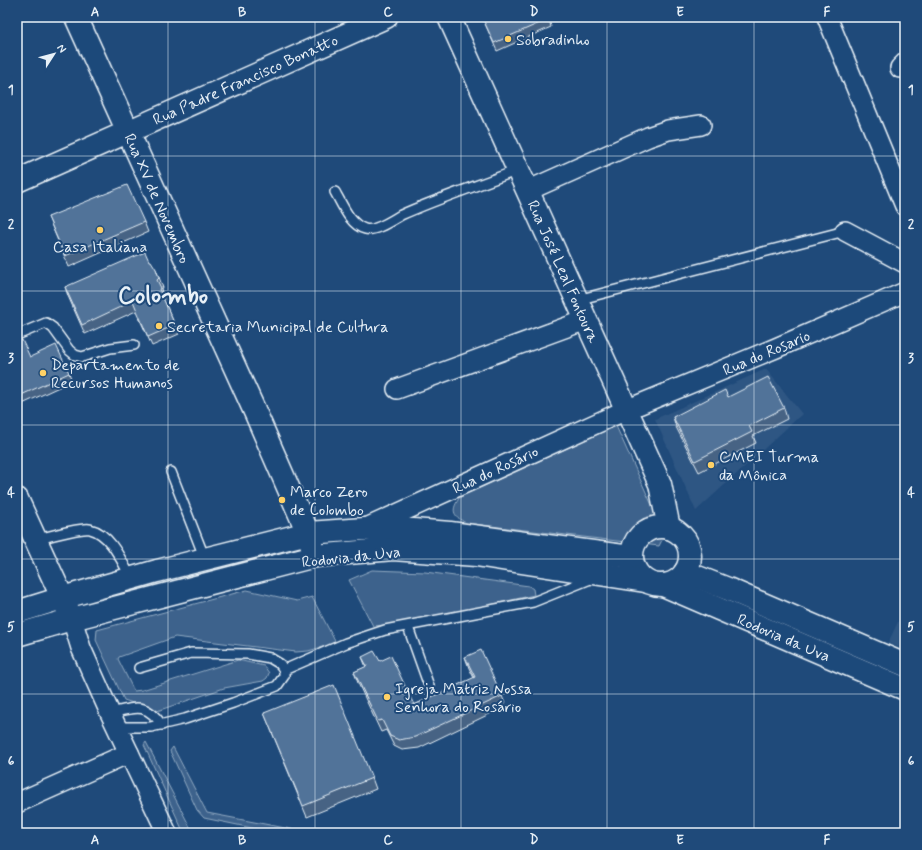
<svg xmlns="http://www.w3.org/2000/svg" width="922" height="850" viewBox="0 0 922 850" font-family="Mynerve,sans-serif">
  <rect width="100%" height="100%" fill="#1f4a7a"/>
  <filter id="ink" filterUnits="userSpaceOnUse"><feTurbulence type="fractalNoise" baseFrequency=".025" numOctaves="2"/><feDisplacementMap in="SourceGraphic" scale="8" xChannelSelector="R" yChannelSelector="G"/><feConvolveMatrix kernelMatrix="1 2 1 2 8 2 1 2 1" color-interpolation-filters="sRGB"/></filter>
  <g filter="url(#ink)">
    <!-- built -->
    <g fill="#2e5683">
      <path d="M766,369L802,414L696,511L655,419Z"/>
      <path d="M905,607V650L888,643Z"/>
    </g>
    <!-- green -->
    <g fill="#3c628c" stroke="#92aac2">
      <path d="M616,426L665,534L659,546L466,523C452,515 451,510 460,497Z"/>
      <path d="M372,570L425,572L529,586L533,589L534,595L408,623L373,626L349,580Z"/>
      <path d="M247,590L297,601L312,597L336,643L308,651L296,652L175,637L119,657L118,659L134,691L142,690L238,660L264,666L269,673L267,678L263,681L224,688L157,711L124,700L96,640L97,630Z"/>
      <path d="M146,742L190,827L194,833H185L182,829L144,745Z"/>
      <path d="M173,747L207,813L301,831L307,829L310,833H276L204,818L197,810L170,751Z"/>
    </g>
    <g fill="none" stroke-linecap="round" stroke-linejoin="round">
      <defs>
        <g id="lane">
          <path d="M335,192C342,204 350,225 365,229C375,232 392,220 401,215C439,198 480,185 518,170"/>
          <path d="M577,300L845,231"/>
          <path d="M17,335L46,323L53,328L69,350L75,355L82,357L110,348L134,345"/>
          <path d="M171,472L205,559"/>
          <path d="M35,540C46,537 82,527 90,529C111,534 122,562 131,578"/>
          <path d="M408,627L429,686"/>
          <path d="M284,670L346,643L385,630L533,602L593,578"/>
          <path d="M110,713C135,708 145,701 162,725"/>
          <path d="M117,727H151L185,719L233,703L277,686L284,676V670L280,664L270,658L248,654L191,653L139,668"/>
        </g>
        <g id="street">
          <path d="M827,17L905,206"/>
          <path d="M900,68L905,63"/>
          <path d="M527,191L648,137L668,130L701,125"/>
          <path d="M845,231L905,263"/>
          <path d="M397,389L586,320"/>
          <path d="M364,529L626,410L776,348L905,292"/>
          <path d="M72,619L81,648L110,713L167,833"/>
          <path d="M17,803L129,753"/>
        </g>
        <g id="secondary">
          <path d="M76,17L256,414L308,533L315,556"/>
          <path d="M449,17L660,484L669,528"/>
          <path d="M17,181L386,17"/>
          <circle cx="661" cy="556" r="29"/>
          <path d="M685,572L728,589L905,665"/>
          <path d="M663,585L905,689"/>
          <path d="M62,598L157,571L308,533L364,529L413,530L450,533L631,557"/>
          <path d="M72,619L315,556L393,549L476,555L645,581"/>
        </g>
        <g id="primary">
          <path d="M17,499L72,619L17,635"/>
          <path d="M17,612L62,598"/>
        </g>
      </defs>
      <!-- lane casing -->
      <use href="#lane" stroke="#e8f1f8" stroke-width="12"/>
      <!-- street casing -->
      <use href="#street" stroke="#e8f1f8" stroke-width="22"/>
      <!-- secondary casing -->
      <use href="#secondary" stroke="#e8f1f8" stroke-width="25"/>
      <!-- primary casing -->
      <use href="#primary" stroke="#e8f1f8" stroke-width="25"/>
      <!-- lane -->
      <use href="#lane" stroke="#1f4a7a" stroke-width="9"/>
      <!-- street -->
      <use href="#street" stroke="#1f4a7a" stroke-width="19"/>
      <!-- secondary -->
      <use href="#secondary" stroke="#1f4a7a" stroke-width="22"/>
      <!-- primary -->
      <use href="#primary" stroke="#1f4a7a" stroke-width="22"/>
    </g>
    <!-- wall -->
    <g fill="#466384" stroke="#e8f1f8">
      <path d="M482,17H546L549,19L551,27L497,51Z"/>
      <path d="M48,217L144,222L148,232L69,267Z"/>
      <path d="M149,261L156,269L163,288L161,289L164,298H163L179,334L152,346L136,311L85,334L68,296L65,287Z"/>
      <path d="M17,342L30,357L69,373L72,381L18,406L17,403Z"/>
      <path d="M728,397L784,408L787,419L753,436L756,443L699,472L676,427L673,417Z"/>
      <path d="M362,657L380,661L414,705L474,678L469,668L465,657L502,696L506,706L419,748L402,750L394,746L386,730L381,732L358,683L354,672L366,667Z"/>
      <path d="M264,713L372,778L376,789L307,817Z"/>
    </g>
    <!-- building -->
    <g fill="#517399" stroke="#e8f1f8">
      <path d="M482,17H546L549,19L494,43Z"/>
      <path d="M127,185L144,222L65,256L48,217Z"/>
      <path d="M145,252L149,261H151L156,269L159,278L157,280L161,288L159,289L175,325L148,337L133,301L82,325L65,287Z"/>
      <path d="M22,340L30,357L56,345L69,373L17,397V342Z"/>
      <path d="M768,377L784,408L749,426L752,432L695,461L673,417L725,390L728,397Z"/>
      <path d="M481,650L502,696L415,737L399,740L390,736L382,720L378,721L354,672L367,666L362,657L374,651L380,661L391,656L414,705L475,677L465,657Z"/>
      <path d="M334,685L372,778L303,806L264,713Z"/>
    </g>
  </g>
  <!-- grid -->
  <path fill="none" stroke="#e8f1f8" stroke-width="1" stroke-opacity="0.55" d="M168,17V833M315,17V833M461,17V833M607,17V833M754,17V833M17,156H905M17,291H905M17,425H905M17,559H905M17,694H905"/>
  <!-- markers -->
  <g fill="#ffd166" stroke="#1f4a7a" stroke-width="1.5">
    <circle cx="508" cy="39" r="4"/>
    <circle cx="100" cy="230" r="4"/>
    <circle cx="159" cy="326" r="4"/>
    <circle cx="43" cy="373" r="4"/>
    <circle cx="711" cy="465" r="4"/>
    <circle cx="282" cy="500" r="4"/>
    <circle cx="387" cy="697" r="4"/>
  </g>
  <g text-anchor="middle" stroke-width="4" stroke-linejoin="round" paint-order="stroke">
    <!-- poi labels -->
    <g font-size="16" fill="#e8f1f8" stroke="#1f4a7a" text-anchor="start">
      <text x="516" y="45">Sobradinho</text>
      <text x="100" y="252" text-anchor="middle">Casa Italiana</text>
      <text x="167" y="332">Secretaria Municipal de Cultura</text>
      <text x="51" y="370">Departamento de<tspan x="51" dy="18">Recursos Humanos</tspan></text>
      <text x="719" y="462">CMEI Turma<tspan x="719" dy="18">da Mônica</tspan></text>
      <text x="290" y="497">Marco Zero<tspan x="290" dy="18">de Colombo</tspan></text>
      <text x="395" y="694">Igreja Matriz Nossa<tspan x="395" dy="18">Senhora do Rosário</tspan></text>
    </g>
    <!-- street labels -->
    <g font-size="16" fill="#e8f1f8" stroke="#1f4a7a">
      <text transform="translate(245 79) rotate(-24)" y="6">Rua Padre Francisco Bonatto</text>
      <text transform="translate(158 198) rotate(66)" y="6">Rua XV de Novembro</text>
      <text transform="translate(564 271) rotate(66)" y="6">Rua José Leal Fontoura</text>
      <text transform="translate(766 352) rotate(-23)" y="6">Rua do Rosario</text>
      <text transform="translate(495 469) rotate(-25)" y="6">Rua do Rosário</text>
      <text transform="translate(351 556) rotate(-6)" y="6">Rodovia da Uva</text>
      <text transform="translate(784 637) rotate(23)" y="6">Rodovia da Uva</text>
    </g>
    <!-- town labels -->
    <g font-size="24" font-weight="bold" fill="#e8f1f8" stroke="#1f4a7a">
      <text x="163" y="303">Colombo</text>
    </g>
  </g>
  <!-- margin -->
  <rect width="922" height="850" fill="none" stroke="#1f4a7a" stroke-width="44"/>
  <!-- north arrow -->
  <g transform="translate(54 54) rotate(54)" stroke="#1f4a7a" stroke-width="3" paint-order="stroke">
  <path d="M0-3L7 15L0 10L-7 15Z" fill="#e8f1f8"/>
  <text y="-6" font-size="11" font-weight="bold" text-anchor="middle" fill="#e8f1f8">N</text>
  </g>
  <rect x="22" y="22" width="878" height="806" fill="none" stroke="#e8f1f8" stroke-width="1.5"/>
  <g font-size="13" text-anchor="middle" font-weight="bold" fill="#e8f1f8">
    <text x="95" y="16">A</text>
    <text x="242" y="16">B</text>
    <text x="388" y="16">C</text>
    <text x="534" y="16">D</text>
    <text x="680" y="16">E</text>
    <text x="827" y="16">F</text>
    <text x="11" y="94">1</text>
    <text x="911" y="94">1</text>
    <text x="11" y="228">2</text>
    <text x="911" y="228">2</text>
    <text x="11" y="362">3</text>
    <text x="911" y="362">3</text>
    <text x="11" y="497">4</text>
    <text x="911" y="497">4</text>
    <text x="11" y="631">5</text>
    <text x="911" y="631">5</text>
    <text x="11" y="765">6</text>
    <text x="911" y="765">6</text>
    <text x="95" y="844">A</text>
    <text x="242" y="844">B</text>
    <text x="388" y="844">C</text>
    <text x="534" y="844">D</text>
    <text x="680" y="844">E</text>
    <text x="827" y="844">F</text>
  </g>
</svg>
